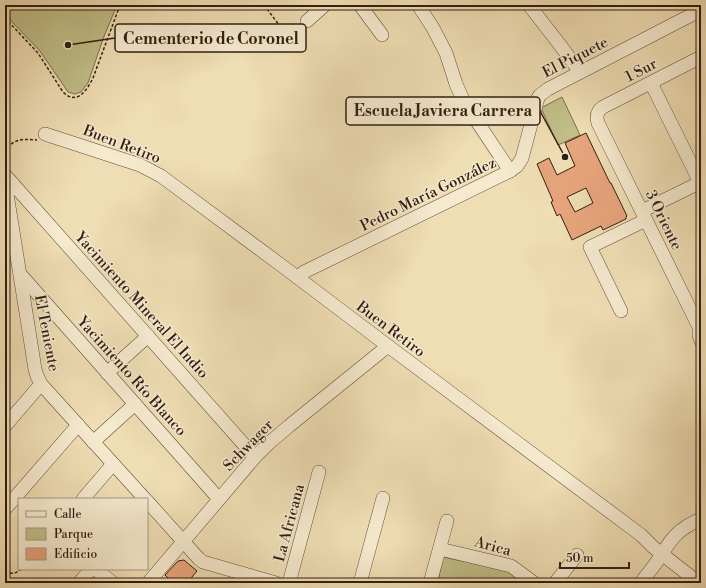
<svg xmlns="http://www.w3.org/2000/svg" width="706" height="588" viewBox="0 0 706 588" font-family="'Libre Bodoni',serif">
  <rect width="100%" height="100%" fill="#efddb3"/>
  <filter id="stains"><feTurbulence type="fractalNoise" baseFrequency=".005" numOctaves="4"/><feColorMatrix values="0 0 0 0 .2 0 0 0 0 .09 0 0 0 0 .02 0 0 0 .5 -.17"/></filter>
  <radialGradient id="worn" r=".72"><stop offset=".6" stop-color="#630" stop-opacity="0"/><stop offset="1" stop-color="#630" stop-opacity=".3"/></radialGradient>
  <!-- green -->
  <g fill="#c1be87" stroke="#7a6e4c">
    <path d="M5,5H117L103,39L88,83L81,92L75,94L68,92L40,51L14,24L5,14Z"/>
    <path d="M562,97L580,135L558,145L541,108Z"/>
    <path d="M443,557L511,571L526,583H446L438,581Z"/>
  </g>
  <!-- building -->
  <g fill="#e6a47c" stroke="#321e11" fill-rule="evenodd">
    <path d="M586,133L610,183H611L627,216L626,217V219L603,230L601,226L572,240L560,214L557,216L551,202L553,201L537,164L549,158L557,175L575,166L565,143ZM586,188L593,203L575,212L567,197Z"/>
    <path d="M184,560L197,571L187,583H173L165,575L178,561Z"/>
  </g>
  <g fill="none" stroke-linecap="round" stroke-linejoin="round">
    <defs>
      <g id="minor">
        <path d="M360,5L382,35"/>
        <path d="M418,5L433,28L446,53L456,84L464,102L510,171"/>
        <path d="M529,5L560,45L580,72"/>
        <path d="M307,21L325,5"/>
        <path d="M701,57L603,107C597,111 596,116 598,123L699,327V335L701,341"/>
        <path d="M651,83L695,172L701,187"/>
        <path d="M45,134L140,165L161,176L285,268L388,346L641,535L653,547L699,583"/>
        <path d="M5,175L255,457"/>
        <path d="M13,184L7,194L35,369L37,376L41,384L145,499"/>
        <path d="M642,211L701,182"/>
        <path d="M20,274L219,499"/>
        <path d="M297,277L304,272L510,171L517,166L522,158L538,98L540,95L548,89L701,10"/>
        <path d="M621,311L590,247L646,220"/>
        <path d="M107,373L148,336"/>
        <path d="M5,426L41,384"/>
        <path d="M93,442L135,404"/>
        <path d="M83,499L113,464"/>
        <path d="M147,501L199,559L203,562L276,583"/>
        <path d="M5,509L78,425"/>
        <path d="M440,549L511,566L534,583"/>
        <path d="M95,569L113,583"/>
        <path d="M79,583L91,569"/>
        <path d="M148,583L255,457L269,443L289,426L388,346"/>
        <path d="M289,583L319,472"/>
        <path d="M360,583L383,498"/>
        <path d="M430,583L447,521"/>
        <path d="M555,583L577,555"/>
        <path d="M641,583C646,575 653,568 658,560C671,539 677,529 701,519"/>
      </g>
    </defs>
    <!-- minor casing -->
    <use href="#minor" stroke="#614e3a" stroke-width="14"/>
    <!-- path -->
    <g stroke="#321e11" stroke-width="1.5" stroke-dasharray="3 2" stroke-linecap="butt">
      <path d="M264,5L289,38"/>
      <path d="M5,18L38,53L63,92C77,106 87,90 93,78L120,5"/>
      <path d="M5,152C13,138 22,139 37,140"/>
      <path d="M5,572C12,574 16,574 21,569"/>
      <path d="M441,581L448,583"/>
    </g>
    <!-- minor -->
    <use href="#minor" stroke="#f5e9ce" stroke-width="13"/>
  </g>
  <g text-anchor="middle" stroke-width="3" stroke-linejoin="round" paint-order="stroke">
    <!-- street labels -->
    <g font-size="15" fill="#321e11" stroke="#f5e9ce">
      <text transform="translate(575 57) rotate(-27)" y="5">El Piquete</text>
      <text transform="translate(641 70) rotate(-27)" y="5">1 Sur</text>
      <text transform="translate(122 144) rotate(21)" y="5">Buen Retiro</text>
      <text transform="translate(428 194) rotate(-26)" y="5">Pedro María González</text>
      <text transform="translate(664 220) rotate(64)" y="5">3 Oriente</text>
      <text transform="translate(142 305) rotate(48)" y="5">Yacimiento Mineral El Indio</text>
      <text transform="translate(391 329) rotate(37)" y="5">Buen Retiro</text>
      <text transform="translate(47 333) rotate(79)" y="5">El Teniente</text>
      <text transform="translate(132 376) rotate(48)" y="5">Yacimiento Río Blanco</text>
      <text transform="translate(248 445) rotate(-46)" y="5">Schwager</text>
      <text transform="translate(289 523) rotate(-75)" y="5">La Africana</text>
      <text transform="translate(493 546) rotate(15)" y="5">Arica</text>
    </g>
  </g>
  <!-- callouts -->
  <path fill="none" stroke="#321e11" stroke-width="1.5" d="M68 45L115 38M565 157L540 111"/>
  <g fill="#321e11" stroke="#f5e9ce" stroke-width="1.5">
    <circle cx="68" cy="45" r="4"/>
    <circle cx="565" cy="157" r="4"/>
  </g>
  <g fill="#f5e9ce" stroke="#321e11" stroke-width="1.5">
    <rect x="115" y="24" width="191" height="28" rx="4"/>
    <rect x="346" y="97" width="194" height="28" rx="4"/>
  </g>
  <g font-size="16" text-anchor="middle" font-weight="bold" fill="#321e11">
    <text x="211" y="44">Cementerio de Coronel</text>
    <text x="443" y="116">Escuela Javiera Carrera</text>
  </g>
  <!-- margin -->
  <rect width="706" height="588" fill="none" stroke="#efddb3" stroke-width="20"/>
  <rect x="6" y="6" width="694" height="576" fill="none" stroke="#321e11" stroke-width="2"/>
  <rect x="10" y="10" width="686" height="568" fill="none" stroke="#321e11"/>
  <!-- legend -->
  <rect x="18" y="498" width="130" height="72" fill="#f5e9ce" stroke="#a79882"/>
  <rect x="26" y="511" width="20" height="6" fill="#f5e9ce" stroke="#a79882"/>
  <text x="54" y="518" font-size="12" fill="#321e11">Calle</text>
  <rect x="26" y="528" width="20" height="12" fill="#c1be87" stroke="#a79882"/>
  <text x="54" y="538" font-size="12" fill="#321e11">Parque</text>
  <rect x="26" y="548" width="20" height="12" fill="#e6a47c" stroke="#a79882"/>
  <text x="54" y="558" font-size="12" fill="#321e11">Edificio</text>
  <!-- scale -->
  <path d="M560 562v6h69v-6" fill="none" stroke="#321e11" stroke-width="2"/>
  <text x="566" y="562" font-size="12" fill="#321e11" stroke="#f5e9ce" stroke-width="3" paint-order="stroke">50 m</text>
  <rect width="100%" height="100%" filter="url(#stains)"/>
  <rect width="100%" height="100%" fill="url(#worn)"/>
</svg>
